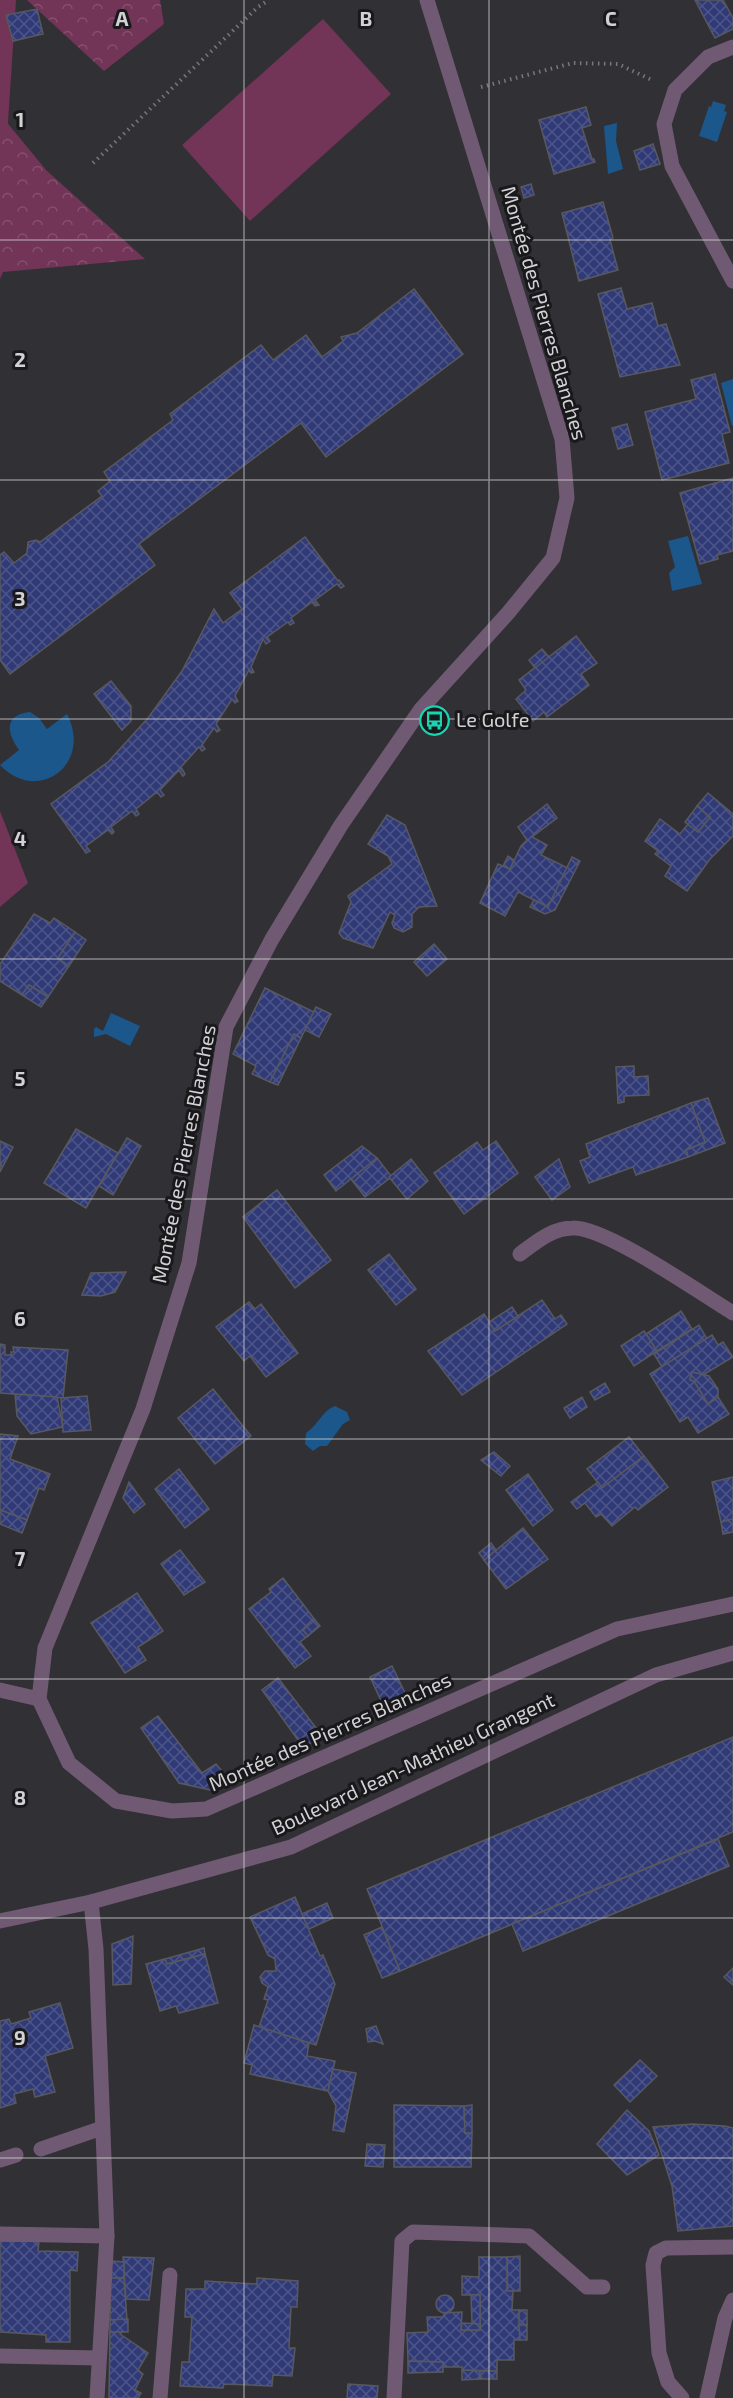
<svg xmlns="http://www.w3.org/2000/svg" width="733" height="2398" viewBox="0 0 733 2398" font-family="'Exo 2',sans-serif">
  <defs>
    <pattern id="forest-crowns" width="20" height="18" patternUnits="userSpaceOnUse" patternTransform="scale(1.5)"><rect width="20" height="18" fill="#723457"/><path d="M2 6a3 3 0 1 1 6 0M12 15a3 3 0 1 1 6 0" fill="none" stroke="#85506e"/></pattern>
    <pattern id="building-cross-hatch" width="8" height="8" patternUnits="userSpaceOnUse" patternTransform="scale(1.5)"><rect width="8" height="8" fill="#303a77"/><path d="M0 0l8 8M0 8l8-8" fill="none" stroke="#4d5589"/></pattern>
  </defs>
  <rect width="100%" height="100%" fill="#313035"/>
  <!-- green -->
  <g fill="#723457">
    <path d="M0,0H16L0,245Z"/>
    <path d="M323,19L391,94L250,221L182,145Z"/>
    <path d="M0,811L28,883L0,907Z"/>
  </g>
  <!-- forest -->
  <g fill="url(#forest-crowns)">
    <path d="M27,0H160L164,24L104,71Z"/>
    <path d="M0,114L46,170L145,259L3,272L0,279Z"/>
  </g>
  <!-- water -->
  <g fill="#1b578b">
    <path d="M713,101L726,105L724,111L727,112L717,142L699,136L709,106L711,107Z"/>
    <path d="M617,123L616,141L623,169L608,174L604,126Z"/>
    <path d="M733,379V425L732,426L721,383Z"/>
    <path d="M688,536L702,584L672,591L669,573L675,567L668,541Z"/>
    <path d="M30,712L39,718L47,729L67,714C93,764 38,805 0,765L19,750C7,733 3,715 30,712Z"/>
    <path d="M111,1013L140,1026L130,1046L106,1034L94,1037V1029L96,1027L103,1031Z"/>
    <path d="M335,1406L347,1412L350,1420L343,1424L327,1446H320L313,1451L305,1444L306,1433C317,1426 323,1410 335,1406Z"/>
  </g>
  <!-- building -->
  <g fill="url(#building-cross-hatch)" stroke="#58595f" stroke-width="1.5">
    <path d="M695,0H723L733,18V29L715,38Z"/>
    <path d="M37,9L43,34L13,41L6,15Z"/>
    <path d="M586,107L591,125L582,128L592,159H594L595,162L554,174L539,120Z"/>
    <path d="M653,144L660,164L640,170L634,151Z"/>
    <path d="M531,184L534,195L524,198L521,187Z"/>
    <path d="M603,202L613,238L610,240L618,270L579,281L562,213Z"/>
    <path d="M621,288L627,309L652,303L658,326L666,324L680,365L620,377L598,294Z"/>
    <path d="M414,289L463,354L326,457L301,423L139,544L155,565L10,674L0,660V555L4,552L14,563L27,553L28,542L36,540L40,542L102,496L98,491L110,481L104,472L173,420L170,414L261,345L273,360L306,335L322,357L343,341L341,337L357,333Z"/>
    <path d="M715,374L730,432L722,434L729,463L662,480L645,412L696,399L691,380Z"/>
    <path d="M627,424L633,445L618,449L612,428Z"/>
    <path d="M733,478V551L717,555L718,559L700,564L680,493Z"/>
    <path d="M305,537L338,581L339,580L344,586L341,588L337,584L315,600L319,605L315,606L312,602L291,618L294,623L290,625L288,622L267,637L270,641L266,644L263,639L251,667L254,672L251,673L249,670L235,696L238,701L235,703L232,699L216,724L220,730L217,732L214,728L202,745L205,749L202,751L199,747L181,767L185,774L183,776L179,770L160,790L164,795L161,797L157,792L136,809L139,814L136,816L132,811L111,827L114,832L112,834L108,830L86,846L90,851L86,853L51,804L108,762L148,718L182,671L214,609L223,623L242,609L230,593Z"/>
    <path d="M576,636L597,663L581,674L589,685L547,717L544,712L533,721L516,699L526,690L519,680Z"/>
    <path d="M542,649L549,657L535,668L529,660Z"/>
    <path d="M111,681L131,706V721L122,730L94,694Z"/>
    <path d="M708,793L733,814V836L710,859L687,891L665,876L671,866L655,854L658,851L645,841L660,819L680,834L688,824L698,832L710,817L697,806Z"/>
    <path d="M547,804L557,818L532,837L547,845L541,855L568,868L548,907L518,892L505,916L480,903L498,864L510,869L521,846L527,840L518,827Z"/>
    <path d="M697,806L710,817L698,832L685,822Z"/>
    <path d="M387,815L405,825L437,906L419,907L412,914V927L403,932L394,928L392,923L395,915L390,912L373,948L343,938L339,933L351,902L348,896L392,864L388,856L368,844Z"/>
    <path d="M508,856L514,860L510,869L503,866Z"/>
    <path d="M572,857L580,861L555,910L545,914L530,907L534,900L548,907Z"/>
    <path d="M34,914L50,923L54,918L75,932L58,958L69,966L48,997L29,985L22,995L0,981V964Z"/>
    <path d="M75,932L86,940L69,966L58,958Z"/>
    <path d="M434,944L447,959L427,976L414,962Z"/>
    <path d="M29,985L48,997L41,1007L22,995Z"/>
    <path d="M265,988L314,1012L301,1038L294,1034L270,1082L252,1074L256,1066L233,1054Z"/>
    <path d="M316,1007L331,1014L319,1037L305,1030Z"/>
    <path d="M294,1034L301,1038L278,1085L270,1082Z"/>
    <path d="M634,1066V1077L648,1076L649,1095L624,1096V1102L618,1103L616,1067Z"/>
    <path d="M708,1098L725,1143L688,1157L686,1150L705,1142L691,1103Z"/>
    <path d="M691,1103L705,1142L686,1150L688,1157L636,1175L633,1167L589,1183L580,1161L590,1157L586,1144Z"/>
    <path d="M76,1129L118,1153L86,1208L44,1183Z"/>
    <path d="M127,1138L141,1146L113,1195L99,1186Z"/>
    <path d="M0,1141L13,1147L0,1172Z"/>
    <path d="M496,1141L518,1173L464,1214L434,1173L477,1142L483,1150Z"/>
    <path d="M362,1146L377,1158L336,1191L324,1175Z"/>
    <path d="M377,1158L391,1176L390,1178L365,1197L351,1179Z"/>
    <path d="M411,1159L428,1181L407,1199L389,1177Z"/>
    <path d="M559,1159L570,1187L552,1200L535,1177Z"/>
    <path d="M277,1190L331,1260L295,1288L243,1217Z"/>
    <path d="M389,1254L416,1289L396,1305L368,1270Z"/>
    <path d="M126,1272L115,1292L101,1296L82,1295L91,1273Z"/>
    <path d="M542,1300L555,1319L561,1315L567,1324L462,1395L428,1351L484,1314L495,1331Z"/>
    <path d="M249,1302L255,1309L261,1304L298,1353L266,1377L250,1356L244,1361L216,1327Z"/>
    <path d="M512,1307L518,1316L495,1331L489,1322Z"/>
    <path d="M681,1311L692,1329L657,1351L646,1334Z"/>
    <path d="M699,1325L707,1339L662,1367L654,1354Z"/>
    <path d="M644,1331L657,1351L634,1366L621,1346Z"/>
    <path d="M712,1335L718,1345L723,1342L733,1357L703,1375L692,1372L690,1380L694,1381L708,1404L718,1397L729,1414L698,1433L688,1417L680,1422L650,1374Z"/>
    <path d="M0,1344L5,1345V1355H11V1352H14L13,1347L68,1350L63,1398L0,1393Z"/>
    <path d="M692,1372L709,1376L718,1389V1397L708,1404L694,1381L690,1380Z"/>
    <path d="M605,1383L610,1392L595,1400L590,1392Z"/>
    <path d="M213,1389L251,1436L215,1464L178,1418Z"/>
    <path d="M15,1394L57,1397L63,1427L31,1434L17,1416Z"/>
    <path d="M87,1396L91,1430L63,1432L61,1398Z"/>
    <path d="M582,1397L587,1407L570,1418L564,1408Z"/>
    <path d="M0,1434L18,1436L10,1459L50,1474L44,1490L39,1488L27,1520L0,1510Z"/>
    <path d="M629,1437L644,1456L602,1488L587,1469Z"/>
    <path d="M494,1452L510,1466L501,1476L481,1460Z"/>
    <path d="M644,1456L668,1487L638,1510L635,1507L612,1526L601,1514L596,1517L585,1503L577,1509L571,1502L598,1482L602,1488Z"/>
    <path d="M179,1469L209,1509L185,1528L155,1489Z"/>
    <path d="M528,1474L553,1510L533,1526L506,1490Z"/>
    <path d="M733,1477V1519L721,1522L712,1482Z"/>
    <path d="M129,1482L145,1504L134,1513L123,1498Z"/>
    <path d="M0,1510L27,1520L22,1533L0,1524Z"/>
    <path d="M733,1519V1532L723,1534L721,1522Z"/>
    <path d="M523,1528L548,1559L506,1589L484,1560Z"/>
    <path d="M491,1543L496,1550L484,1560L479,1553Z"/>
    <path d="M180,1550L205,1582L184,1595L161,1564Z"/>
    <path d="M283,1578L315,1620L303,1630L308,1636L300,1642L311,1656L295,1668L249,1609L271,1592L269,1589Z"/>
    <path d="M137,1593L163,1631L138,1647L146,1660L125,1673L91,1623Z"/>
    <path d="M315,1620L320,1626L308,1636L303,1630Z"/>
    <path d="M392,1666L408,1699L385,1709L370,1677Z"/>
    <path d="M278,1678L323,1737L303,1747L262,1690Z"/>
    <path d="M158,1716L202,1773L216,1764L230,1781L210,1790L179,1783L141,1728Z"/>
    <path d="M733,1737V1832L400,1971L367,1889Z"/>
    <path d="M718,1839L729,1866L523,1951L512,1924Z"/>
    <path d="M295,1897L320,1956L323,1955L335,1984L316,2045L259,2027L268,2000L264,1999L268,1987L262,1983L260,1977L265,1971H276L275,1959L268,1955L250,1917Z"/>
    <path d="M327,1903L333,1918L309,1929L302,1914Z"/>
    <path d="M382,1927L400,1971L382,1978L364,1935Z"/>
    <path d="M133,1936L131,1984L113,1985L112,1944Z"/>
    <path d="M204,1948L205,1954L167,1964L165,1959Z"/>
    <path d="M205,1954L218,2003L179,2013L176,2006L160,2011L146,1964L165,1959L167,1964Z"/>
    <path d="M733,1968V1985L724,1977Z"/>
    <path d="M60,2003L73,2048L45,2056L55,2092L35,2097L33,2089L14,2094L16,2103L0,2108V2021L9,2019L11,2024L31,2018L29,2012Z"/>
    <path d="M254,2025L309,2043L307,2056L335,2061L328,2091L250,2074L252,2065L244,2063Z"/>
    <path d="M376,2026L383,2044L375,2041L368,2042L366,2029Z"/>
    <path d="M640,2060L657,2076L630,2102L614,2085Z"/>
    <path d="M333,2069L356,2073L344,2132L333,2130L336,2106L328,2091Z"/>
    <path d="M394,2105L464,2106L465,2133H472L471,2167H394Z"/>
    <path d="M472,2105V2133H465L464,2106Z"/>
    <path d="M627,2110L649,2131L659,2155L627,2175L597,2144Z"/>
    <path d="M693,2124L725,2126L733,2128V2226L678,2231L672,2186L653,2127Z"/>
    <path d="M367,2144L385,2145L383,2167L365,2166Z"/>
    <path d="M0,2241H39L38,2251L78,2252L77,2271L70,2270V2342H46V2335L0,2332Z"/>
    <path d="M520,2256V2291H507V2257Z"/>
    <path d="M123,2257L154,2258L149,2300L126,2299Z"/>
    <path d="M479,2257H507V2291H513L512,2310H519L520,2340H514V2360H497V2371L462,2370V2367H443V2362L408,2361L407,2333L428,2332L427,2317H443L444,2313L462,2312L461,2330H480V2295H462V2276L479,2277Z"/>
    <path d="M111,2261L124,2262V2278H111Z"/>
    <path d="M111,2278H124L127,2320H110Z"/>
    <path d="M257,2278L298,2281L297,2307H291L289,2348H295L292,2376L273,2375L272,2386L224,2384L223,2388L180,2386L182,2362H189L192,2317H185L186,2289H205V2281L257,2284Z"/>
    <path d="M471,2295H480V2324L472,2323Z"/>
    <circle cx="445" cy="2304" r="9"/>
    <rect x="519" y="2310" width="8" height="15"/>
    <path d="M128,2319V2332H110V2320Z"/>
    <path d="M462,2323L480,2324V2330H461Z"/>
    <path d="M519,2325H527V2340H520Z"/>
    <path d="M110,2332H122L120,2334L148,2353L138,2370L143,2374L135,2390L141,2393L138,2398H109Z"/>
    <path d="M408,2361L443,2362V2372L408,2373Z"/>
    <path d="M462,2370L480,2371V2379L462,2380Z"/>
    <rect x="480" y="2371" width="17" height="8"/>
    <path d="M348,2384L378,2386L377,2398H347Z"/>
  </g>
  <g fill="none" stroke-linecap="round" stroke-linejoin="round">
    <!-- path -->
    <g stroke="#78777b" stroke-width="4" stroke-dasharray="1.5 4.5" stroke-linecap="butt">
      <path d="M481,87L573,63L618,64L652,80"/>
      <path d="M93,163L258,7L269,0"/>
    </g>
    <!-- service -->
    <g stroke="#705a73" stroke-width="15">
      <path d="M0,1690L39,1699"/>
      <path d="M91,1902L96,1949L107,2236L97,2398"/>
      <path d="M41,2149L102,2128"/>
      <path d="M0,2160L16,2155"/>
      <path d="M0,2234L107,2236"/>
      <path d="M0,2356L99,2358"/>
      <path d="M160,2398L170,2275"/>
      <path d="M394,2398L402,2241L413,2232L529,2236L587,2287H603"/>
      <path d="M682,2398L668,2382L659,2353L653,2265L656,2253L666,2248L733,2247"/>
    </g>
    <!-- minor -->
    <g stroke="#705a73" stroke-width="15">
      <path d="M733,47L708,57L675,90L664,124L672,166L733,281"/>
      <path d="M520,1254C536,1242 552,1228 573,1228C606,1227 700,1293 733,1313"/>
      <path d="M0,1921L91,1902L291,1847L656,1675L733,1653"/>
      <path d="M707,2398L725,2318L733,2300"/>
    </g>
    <!-- tertiary -->
    <path stroke="#705a73" stroke-width="15" d="M427,0L562,439L567,498L553,558L508,613L421,709L341,825L272,939L226,1027L189,1263L143,1409L45,1648L39,1699L69,1763L116,1801L172,1811L206,1809L617,1629L733,1604"/>
  </g>
  <!-- grid -->
  <path fill="none" stroke="#d2d1d4" stroke-width="1.5" stroke-opacity="0.55" d="M244,0V2398M489,0V2398M0,240H733M0,480H733M0,719H733M0,959H733M0,1199H733M0,1439H733M0,1679H733M0,1918H733M0,2158H733"/>
  <!-- icons -->
  <defs>
    <symbol id="bus-ring" viewBox="-11 -11 22 22"><circle r="9.5" fill="#19181b" stroke="#18d5b2" stroke-width="1.5"/><path d="M-5-6H5V4H4V6H2V4H-2V6H-4V4H-5ZM-3.5-4V0h7V-4ZM-3.5 1.2v1.5H-2V1.2ZM2 1.2v1.5H3.5V1.2Z" fill="#18d5b2"/></symbol>
  </defs>
  <g fill-rule="evenodd">
    <use href="#bus-ring" x="418" y="704" width="33" height="33"/>
  </g>
  <g text-anchor="middle" stroke-width="6" stroke-linejoin="round" paint-order="stroke">
    <!-- street labels -->
    <g font-size="20" fill="#d2d1d4" stroke="#19181b">
      <text transform="translate(544 313) rotate(74)" y="7">Montée des Pierres Blanches</text>
      <text transform="translate(184 1154) rotate(-79)" y="7">Montée des Pierres Blanches</text>
      <text transform="translate(330 1732) rotate(-24)" y="7">Montée des Pierres Blanches</text>
      <text transform="translate(413 1764) rotate(-25)" y="7">Boulevard Jean-Mathieu Grangent</text>
    </g>
    <!-- poi labels -->
    <g font-size="20" fill="#d2d1d4" stroke="#19181b" text-anchor="start">
      <text x="456" y="727">Le Golfe</text>
    </g>
  </g>
  <g font-size="20" text-anchor="middle" font-weight="bold" fill="#d2d1d4" stroke="#19181b" stroke-width="6" stroke-linejoin="round" paint-order="stroke">
    <text x="122" y="26">A</text>
    <text x="366" y="26">B</text>
    <text x="611" y="26">C</text>
    <text x="20" y="127">1</text>
    <text x="20" y="367">2</text>
    <text x="20" y="606">3</text>
    <text x="20" y="846">4</text>
    <text x="20" y="1086">5</text>
    <text x="20" y="1326">6</text>
    <text x="20" y="1566">7</text>
    <text x="20" y="1805">8</text>
    <text x="20" y="2045">9</text>
  </g>
</svg>
